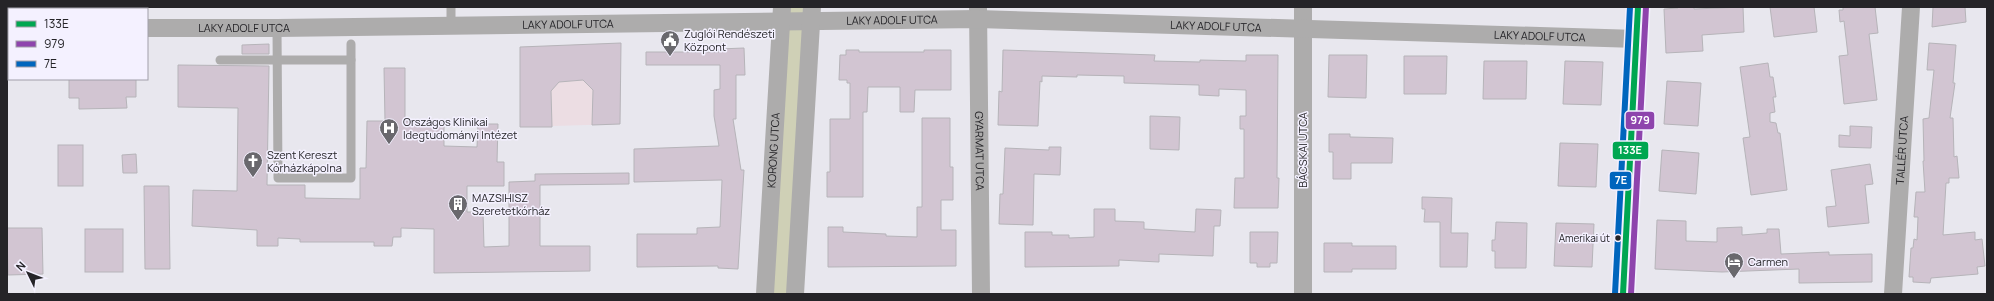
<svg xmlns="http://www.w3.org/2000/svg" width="1994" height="301" viewBox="0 0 1994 301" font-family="Manrope,sans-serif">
  <rect width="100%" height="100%" fill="#e8e7ee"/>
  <!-- education -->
  <path fill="#ecdde3" d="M621,43L620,124L520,127V47Z"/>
  <!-- green -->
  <path fill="#cfd0b6" d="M788,7H806L789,294H770Z"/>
  <!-- building -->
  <g fill="#d2c5d2" stroke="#b6b4b9">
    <path d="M1678,7H1694V9L1743,7L1744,32L1702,35L1703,51L1666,53L1664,9L1678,8Z"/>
    <path d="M1770,7H1814L1817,32L1774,37Z"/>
    <path d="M1843,7H1875L1878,33L1869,34L1877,100L1844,104L1839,56L1848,55L1844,21L1840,22L1839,10H1843Z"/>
    <path d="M1933,7H1965L1966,22L1932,27Z"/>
    <path d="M621,43L620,124L592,125L593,90L583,80L559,82L551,91L552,127H520V47Z"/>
    <path d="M1929,43L1956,45L1953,83H1955L1950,118H1953L1954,157L1957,156L1959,178H1949V183H1946L1943,235L1975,232V240L1982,239L1985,266L1977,267L1978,274L1931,278L1930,283L1913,282V277H1909L1911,248H1913L1914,239L1917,240L1918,217H1914L1916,192H1925L1923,161H1924L1923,119L1929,118L1934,70H1927Z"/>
    <path d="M269,44V54H242V45Z"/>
    <path d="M744,48L745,75H736V119H733L741,170H744L738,269L718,268V266L637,267V234H697V228L720,227L721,204L722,180L634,182V149L719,146L714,116V90L720,89V65H646V52H719V49Z"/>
    <path d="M846,50H859V52H924V50H951V90H915L914,112H900V87H868L867,112H863V197H827V172H830V119H850V83H847V80H839L840,55H846Z"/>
    <path d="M1003,50L1155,55L1154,61L1200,62V60L1246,61V55H1278L1277,178H1279L1278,208H1234L1235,178H1244V129H1240V116H1246V90L1219,89V96L1199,95V85L1124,83V76L1077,75V77L1042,76V82L1040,81L1038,126L998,125L999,91L1002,92Z"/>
    <path d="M1329,55H1367L1366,98L1328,97Z"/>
    <path d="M1404,56H1447L1446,94H1404Z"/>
    <path d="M1484,61H1527L1526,99H1483Z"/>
    <path d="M1565,61L1603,62L1601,105L1563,104Z"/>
    <path d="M1768,63L1770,77H1773L1776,97H1773L1775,112L1770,113V122L1776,123L1778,133H1780L1787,190L1751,195L1743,138L1750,137L1740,67Z"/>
    <path d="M178,65L269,66L267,185H305V198L360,199V168H366L367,121H385L384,68H405V121H412V123H444V146L477,147L478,124H498L497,162H504V186H467V212H483L484,247L509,246V182L535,181V174L629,173V184L540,185V246H590V271L434,273V229L401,228V237H393L392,246H374V242H300V239L278,238V246H257V230L192,226L193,190L237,191L238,108L178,107Z"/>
    <path d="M69,79H136V97H126L127,108L79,109V98H69Z"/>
    <path d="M1667,81L1701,83L1698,126L1664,124Z"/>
    <path d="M1150,116L1180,117L1179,150L1150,149Z"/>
    <path d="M922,118H950V167H953V200H941V230H956V266L828,267V227H843V232L886,234V236L917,237V207H922Z"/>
    <path d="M1850,126L1872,127L1871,148L1839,147V135L1850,136Z"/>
    <path d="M1329,134H1350V137L1393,138L1392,163H1351V179H1333V152H1329Z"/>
    <path d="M1560,143L1598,144L1596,187L1558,186Z"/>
    <rect x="58" y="145" width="25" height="41"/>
    <path d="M1049,147H1061L1060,175L1034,174L1033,225L999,224L1000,194H1003L1005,148L1049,150Z"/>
    <path d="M1662,150L1699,153L1696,194L1659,191Z"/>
    <path d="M136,154L137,173H123L122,155Z"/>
    <path d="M1870,164L1873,184L1865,185L1869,223L1828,227L1826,207L1836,206L1831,170Z"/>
    <path d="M144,186H169L170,269H145Z"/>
    <path d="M1422,197L1452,198L1451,233H1468L1467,267H1440V222H1424L1425,209H1422Z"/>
    <path d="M1094,209H1115V221L1144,222V229L1195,232L1196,209L1221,210L1220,226H1214L1213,256L1159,254V262L1119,260V266L1025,267V232H1052V235H1069V238L1094,237Z"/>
    <path d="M1657,220L1686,221V241L1717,242V228L1742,227V235L1767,233V229H1779L1781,254L1829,252V255L1872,254V282L1799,283V269L1722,272L1655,269Z"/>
    <path d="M1496,222L1527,223L1526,268H1495V251H1492V240H1495Z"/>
    <path d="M1556,223L1594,224L1592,267L1554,266Z"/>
    <path d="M7,228H42L43,274L8,275Z"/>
    <rect x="85" y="229" width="38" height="43"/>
    <path d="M1250,232H1278L1277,263H1270V267H1257V263H1250Z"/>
    <path d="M1324,243H1352V246H1396V269H1352V272H1324Z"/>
  </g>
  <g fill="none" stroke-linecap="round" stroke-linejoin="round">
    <!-- lane -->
    <g stroke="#adacac" stroke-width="9">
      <path d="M451,7V26"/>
      <path d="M277,28L278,178H351V44"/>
      <path d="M220,60H351"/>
    </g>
    <!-- street -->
    <g stroke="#adacac" stroke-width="18">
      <path id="s1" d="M978,7L981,294"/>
      <path d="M1303,7V294"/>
      <path d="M7,28H9"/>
      <path id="s2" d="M147,28H277L978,19L1637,39"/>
      <path id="s3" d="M765,294L782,7"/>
      <path d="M795,294L812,7"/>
      <path id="s4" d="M1893,294L1911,7"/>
    </g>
    <!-- secondary -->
    <path stroke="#acabad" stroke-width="22" d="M1623,294L1638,7"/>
    <defs>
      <path id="bus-1" d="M1623,294L1638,7"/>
      <path id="bus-2" d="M1631,294L1646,7"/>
      <path id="bus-3" d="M1615,294L1630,7"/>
    </defs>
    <!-- bus-1 casing -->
    <use href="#bus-1" stroke="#f4f1ff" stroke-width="9"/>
    <!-- bus-2 casing -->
    <use href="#bus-2" stroke="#f4f1ff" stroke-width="9"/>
    <!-- bus-3 casing -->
    <use href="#bus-3" stroke="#f4f1ff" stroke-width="9"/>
    <!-- bus-1 -->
    <use href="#bus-1" stroke="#00a651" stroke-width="6"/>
    <!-- bus-2 -->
    <use href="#bus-2" stroke="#8e44ad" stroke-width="6"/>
    <!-- bus-3 -->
    <use href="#bus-3" stroke="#0065bd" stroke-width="6"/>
  </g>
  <!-- icons -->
  <defs>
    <symbol id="civic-pin" viewBox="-11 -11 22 30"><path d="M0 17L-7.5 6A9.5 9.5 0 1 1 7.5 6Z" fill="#69686d" stroke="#f4f1ff"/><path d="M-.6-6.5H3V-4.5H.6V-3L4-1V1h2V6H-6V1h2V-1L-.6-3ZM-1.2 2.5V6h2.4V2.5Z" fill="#fff"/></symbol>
    <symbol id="hospital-pin" viewBox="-11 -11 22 30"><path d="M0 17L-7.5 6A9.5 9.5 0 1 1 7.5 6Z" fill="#69686d" stroke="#f4f1ff"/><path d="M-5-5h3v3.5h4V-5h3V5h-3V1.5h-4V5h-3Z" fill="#fff"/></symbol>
    <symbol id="church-pin" viewBox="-11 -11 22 30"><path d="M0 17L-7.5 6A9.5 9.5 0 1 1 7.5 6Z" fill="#69686d" stroke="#f4f1ff"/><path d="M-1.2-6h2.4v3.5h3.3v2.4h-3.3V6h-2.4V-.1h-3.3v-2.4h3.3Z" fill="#fff"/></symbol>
    <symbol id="building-pin" viewBox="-11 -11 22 30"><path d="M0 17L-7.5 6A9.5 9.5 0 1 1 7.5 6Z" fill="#69686d" stroke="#f4f1ff"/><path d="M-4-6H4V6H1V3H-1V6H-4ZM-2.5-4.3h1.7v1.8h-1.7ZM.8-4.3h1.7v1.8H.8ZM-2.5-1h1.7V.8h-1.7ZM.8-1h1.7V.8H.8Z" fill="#fff"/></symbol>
    <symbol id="hotel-pin" viewBox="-11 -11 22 30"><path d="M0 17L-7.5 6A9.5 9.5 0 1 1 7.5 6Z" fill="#69686d" stroke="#f4f1ff"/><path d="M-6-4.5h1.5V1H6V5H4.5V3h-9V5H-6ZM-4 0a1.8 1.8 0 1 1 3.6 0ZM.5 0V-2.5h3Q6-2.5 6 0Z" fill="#fff"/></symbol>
  </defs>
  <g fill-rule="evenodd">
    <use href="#civic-pin" x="659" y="29" width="22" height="30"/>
    <use href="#hospital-pin" x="378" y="117" width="22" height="30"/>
    <use href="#church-pin" x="242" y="150" width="22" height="30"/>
    <use href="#building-pin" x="447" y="193" width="22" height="30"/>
    <use href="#hotel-pin" x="1723" y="251" width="22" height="30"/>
  </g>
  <!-- markers -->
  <circle fill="#252428" stroke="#f4f1ff" stroke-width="1.5" cx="1618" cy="238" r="3.5"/>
  <g text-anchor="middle" stroke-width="3" stroke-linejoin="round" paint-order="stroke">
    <!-- bus labels -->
    <g font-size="10" fill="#252428" stroke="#f4f1ff" text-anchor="end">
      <text x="1610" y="242">Amerikai út</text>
    </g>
    <!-- street labels -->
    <g font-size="11" fill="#252428" stroke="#f4f1ff">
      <text dy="4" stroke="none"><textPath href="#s2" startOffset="745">LAKY ADOLF UTCA</textPath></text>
      <text dy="4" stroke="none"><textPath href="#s2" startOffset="421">LAKY ADOLF UTCA</textPath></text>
      <text dy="4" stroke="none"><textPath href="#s2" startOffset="1069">LAKY ADOLF UTCA</textPath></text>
      <text dy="4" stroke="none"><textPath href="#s2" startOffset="97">LAKY ADOLF UTCA</textPath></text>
      <text dy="4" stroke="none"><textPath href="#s2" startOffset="1393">LAKY ADOLF UTCA</textPath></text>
      <text dy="4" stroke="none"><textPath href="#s3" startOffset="144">KORONG UTCA</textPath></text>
      <text transform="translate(1303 150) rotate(-90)" y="4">BÁCSKAI UTCA</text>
      <text dy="4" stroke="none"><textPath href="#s4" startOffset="144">TALLÉR UTCA</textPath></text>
      <text dy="4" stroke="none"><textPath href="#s1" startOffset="144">GYARMAT UTCA</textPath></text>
    </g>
    <!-- poi labels -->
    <g font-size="11" fill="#252428" stroke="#f4f1ff" text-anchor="start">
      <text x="684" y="38">Zuglói Rendészeti<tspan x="684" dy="13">Központ</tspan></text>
      <text x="403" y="126">Országos Klinikai<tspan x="403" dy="13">Idegtudományi Intézet</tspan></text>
      <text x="267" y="159">Szent Kereszt<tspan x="267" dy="13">Kórházkápolna</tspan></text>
      <text x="472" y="202">MAZSIHISZ<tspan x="472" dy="13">Szeretetkórház</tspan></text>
      <text x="1748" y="266">Carmen</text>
    </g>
  </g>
  <g stroke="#f4f1ff" stroke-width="1.5">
    <rect x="1625" y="111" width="30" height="19" rx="4" fill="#8e44ad"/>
    <rect x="1612" y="141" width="37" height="19" rx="4" fill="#00a651"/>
    <rect x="1609" y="171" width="23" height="19" rx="4" fill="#0065bd"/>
  </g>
  <g font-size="11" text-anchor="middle" font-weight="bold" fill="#fff">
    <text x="1640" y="124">979</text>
    <text x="1630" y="154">133E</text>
    <text x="1621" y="184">7E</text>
  </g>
  <!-- border -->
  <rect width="1994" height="301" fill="none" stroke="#252428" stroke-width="16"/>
  <!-- legend -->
  <rect x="8" y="8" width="140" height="72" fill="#f4f1ff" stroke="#a19fa9"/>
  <rect x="16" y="21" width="20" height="6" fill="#00a651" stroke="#a19fa9"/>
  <text x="44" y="28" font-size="12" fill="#252428">133E</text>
  <rect x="16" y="41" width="20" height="6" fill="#8e44ad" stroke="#a19fa9"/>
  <text x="44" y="48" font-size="12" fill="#252428">979</text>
  <rect x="16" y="61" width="20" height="6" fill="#0065bd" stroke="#a19fa9"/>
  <text x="44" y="68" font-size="12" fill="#252428">7E</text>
  <!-- north arrow -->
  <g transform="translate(28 273) rotate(313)" stroke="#f4f1ff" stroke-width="3" paint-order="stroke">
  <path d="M0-3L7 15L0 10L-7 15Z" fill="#252428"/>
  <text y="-6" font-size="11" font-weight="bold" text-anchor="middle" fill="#252428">N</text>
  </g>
</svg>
